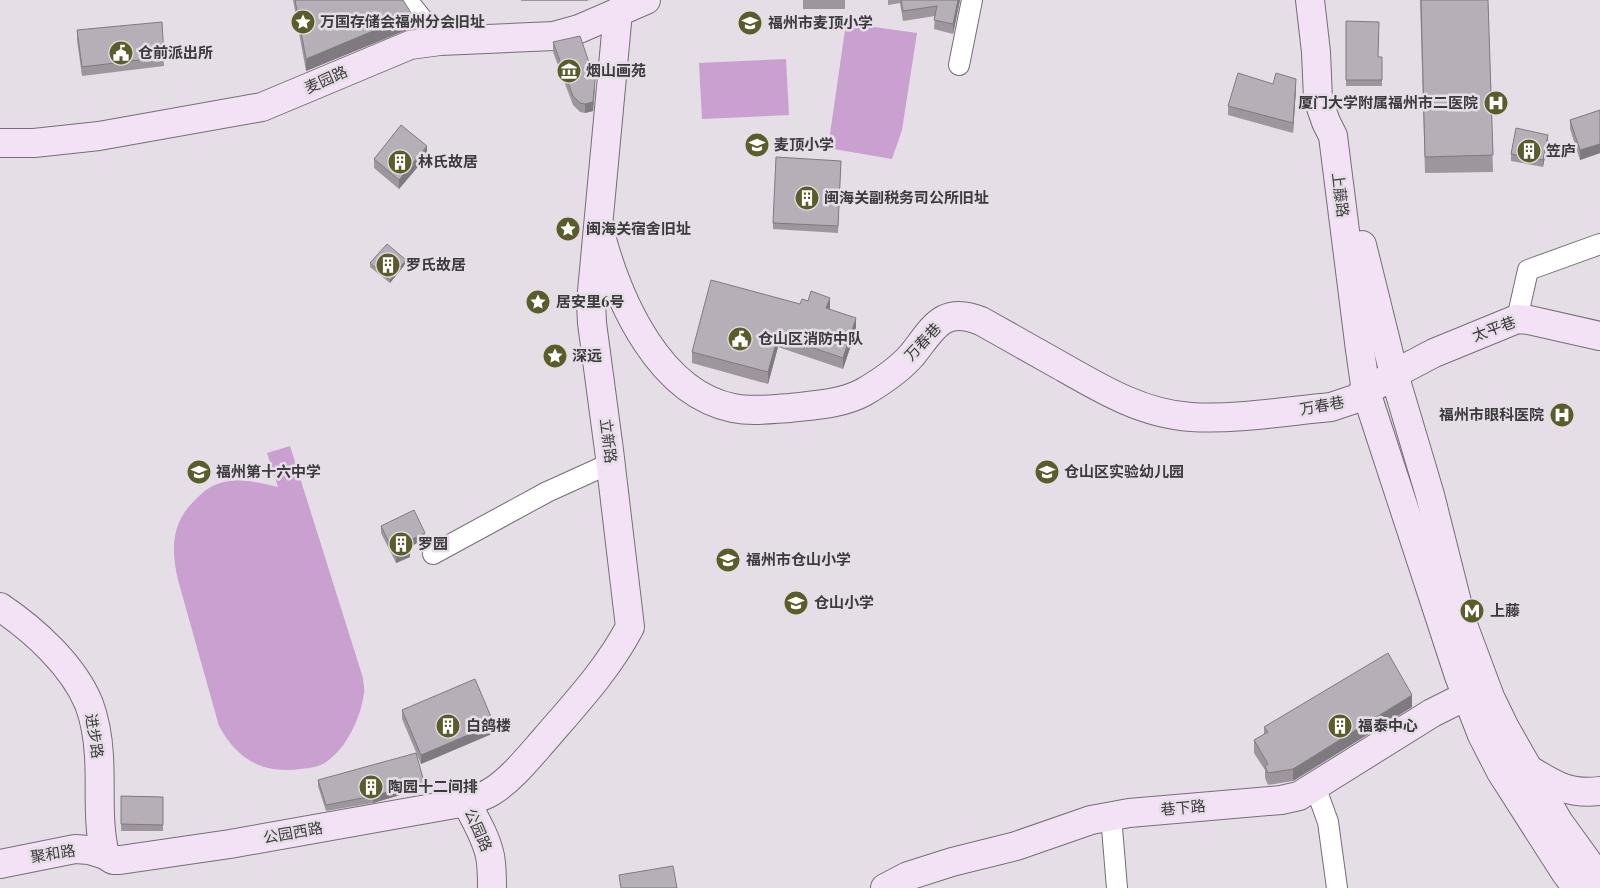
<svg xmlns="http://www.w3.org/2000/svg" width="1600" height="888" viewBox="0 0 1600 888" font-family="'Playfair Display','Noto Sans SC',serif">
  <rect width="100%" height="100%" fill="#e5dee6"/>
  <!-- green -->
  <g fill="#c9a0d0">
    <path d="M846,23L917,33L902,130L892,159L828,148Z"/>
    <path d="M786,59L789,115L702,119L699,63Z"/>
    <path d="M290,446L363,678C363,683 365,688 364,693C361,717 347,748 326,762C319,767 309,768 301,769C262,774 237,759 219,726L178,580C171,549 171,524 194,501C200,495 206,489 213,486C232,476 258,482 278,487L267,453Z"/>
  </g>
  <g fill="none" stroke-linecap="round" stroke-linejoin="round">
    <defs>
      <g id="street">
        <path d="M407,0L440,41"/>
        <path d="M959,65L972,0"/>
        <path d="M1517,319L1528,270L1600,244"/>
        <path d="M433,554L547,492L611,463"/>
        <path d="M1315,786L1328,822L1337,888"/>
        <path d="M1111,816L1117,888"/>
      </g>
      <g id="secondary">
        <path d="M1310,0L1316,52L1318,99L1326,122L1333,136L1360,350L1366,392L1459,676L1482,735L1501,772L1565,872L1577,888"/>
        <path d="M0,143H34L99,136L262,107L410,45L440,41L554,36L579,29L646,0"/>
        <path d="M601,236C619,302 659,393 733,408C752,412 771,409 790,408C815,405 842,404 864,392C881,382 899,370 912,355C933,329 942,305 981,321C1008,336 1034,351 1061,366C1101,389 1143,414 1191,417C1235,420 1287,411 1331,407L1355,399L1394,374L1434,353L1517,319L1529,320L1600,336"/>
        <path d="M1362,245L1394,374L1430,495L1462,622L1490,697L1505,728L1558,821L1600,879"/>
        <path d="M0,607C34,630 73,665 89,704C95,720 98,739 99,756C101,789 97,822 105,855L113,860H120L230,844L466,802C474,799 483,797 491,792C510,781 530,756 545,739C575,704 608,669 630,627L609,450L592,323L591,302L618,12"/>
        <path d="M1530,770C1554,785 1570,795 1600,791"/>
        <path d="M466,802C475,819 486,837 490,856C492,866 492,877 492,888"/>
        <path d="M0,864L75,849L89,850L105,855"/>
        <path d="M885,888L908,876L952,862L1016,846L1091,820L1129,813L1281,800L1299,796L1432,713L1466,696"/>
      </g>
    </defs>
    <!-- street casing -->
    <use href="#street" stroke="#746e75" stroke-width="22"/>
    <!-- secondary casing -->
    <use href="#secondary" stroke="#746e75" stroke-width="30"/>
    <!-- street -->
    <use href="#street" stroke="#fff" stroke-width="20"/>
    <!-- secondary -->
    <use href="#secondary" stroke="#f3e2f5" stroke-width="28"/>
  </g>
  <!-- wall -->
  <g fill="#9d969d">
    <path d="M293,0H403L411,29L404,31L306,71Z"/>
    <rect x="521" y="0" width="67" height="1"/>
    <path d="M803,0H851H845V9H803Z"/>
    <path d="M888,0H960L953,34L934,29L935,16L903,21L900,3L888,5Z"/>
    <path d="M1420,0H1488L1493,172L1425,173Z"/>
    <path d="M1346,21L1378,57H1382V86H1346Z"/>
    <path d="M77,30L164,57V66L82,76L77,40Z"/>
    <path d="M553,42L595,90L593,111L585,113L580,112L573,105L553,52Z"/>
    <path d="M1273,84L1296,88L1293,133L1228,115V106Z"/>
    <path d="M1600,110V153L1580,160L1570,129V120Z"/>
    <path d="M1548,141L1543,167L1511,161V154Z"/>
    <path d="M427,156L399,189L374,168V159Z"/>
    <path d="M841,161L838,233L773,229V223Z"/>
    <path d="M370,263H406L390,283L370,267Z"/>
    <path d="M800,304L830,309L856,330L843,369L778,347L768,384L692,363V352Z"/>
    <path d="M381,526L425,539L408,547L410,557L396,563L381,533Z"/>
    <path d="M1412,707L1293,781L1268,785L1265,778V770L1254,753V740L1264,734V727Z"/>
    <path d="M402,710L494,733L421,764L402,719Z"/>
    <path d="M318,780L424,788L373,803L326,811L318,786Z"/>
    <path d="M121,796L163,797V831H121Z"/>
  </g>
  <!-- shaded-wall -->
  <g fill="#7f7a80">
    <path d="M958,0H960L953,34V24Z"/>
    <path d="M411,17V29L404,31L306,71V59L404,18Z"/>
    <path d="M1296,79V88L1293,133V123Z"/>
    <path d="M595,80L593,111L585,113V104Z"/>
    <path d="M1548,135V141L1543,167V160Z"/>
    <path d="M1600,144V153L1580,160V150Z"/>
    <path d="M427,146V156L399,189V180Z"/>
    <path d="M406,260V263L390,283V280Z"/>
    <path d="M830,298V309L826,308Z"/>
    <path d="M856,318V330L843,369V358Z"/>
    <path d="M778,336V347L768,384V372Z"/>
    <path d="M425,533V539L406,549V542Z"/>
    <path d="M410,550V557L396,563V557Z"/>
    <path d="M1412,695V707L1293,781V769Z"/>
    <path d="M494,724V733L421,764V755Z"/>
    <path d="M424,782V788L373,803V796Z"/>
  </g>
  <!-- building -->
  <g fill="#b6afb7" stroke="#7f7a80">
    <path d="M295,0H403L410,11L411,17L404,18L306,59Z"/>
    <path d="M901,0H958L953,24L934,20L937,6L903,11Z"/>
    <path d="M1421,0H1488L1493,155L1425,157Z"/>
    <path d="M1346,21L1379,22L1378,57H1382V80H1346Z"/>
    <path d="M162,22L164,57L82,67L77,30Z"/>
    <path d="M580,36L595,80L593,102L585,104L580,103L573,96L553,42Z"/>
    <path d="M1238,73L1273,84L1276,73L1296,79L1293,123L1228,106Z"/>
    <path d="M1600,110V144L1580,150L1570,120Z"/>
    <path d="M401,125L427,146L399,180L374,159Z"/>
    <path d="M1516,128L1548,135L1543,160L1511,154Z"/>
    <path d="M776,157L841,161L838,226L773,223Z"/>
    <path d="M387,244L406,260L390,280L370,263Z"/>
    <path d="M711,280L800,304L802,299L808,301L811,291L830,298L826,308L856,318L843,358L778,336L768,372L692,352Z"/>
    <path d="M414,510L425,533L406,542L410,550L396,557L381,526Z"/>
    <path d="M1388,653L1412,695L1293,769L1268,773L1265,766L1268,764L1254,740L1268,732L1264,727Z"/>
    <path d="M475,679L494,724L421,755L402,710Z"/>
    <path d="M416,753L424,782L373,796L326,805L318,780Z"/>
    <path d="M121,796L163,797V825L121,824Z"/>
    <path d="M673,866L677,888H621L619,875Z"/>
  </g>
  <!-- icons -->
  <defs>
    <symbol id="sight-disc" viewBox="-11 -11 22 22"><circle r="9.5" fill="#5a5c2a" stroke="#e5dee6"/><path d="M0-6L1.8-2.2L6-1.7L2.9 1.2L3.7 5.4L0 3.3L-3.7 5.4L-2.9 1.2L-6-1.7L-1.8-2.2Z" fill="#fff"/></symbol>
    <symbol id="school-disc" viewBox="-11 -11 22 22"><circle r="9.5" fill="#5a5c2a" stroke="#e5dee6"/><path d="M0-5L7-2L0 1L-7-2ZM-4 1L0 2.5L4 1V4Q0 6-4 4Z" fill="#fff"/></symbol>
    <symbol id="civic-disc" viewBox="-11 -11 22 22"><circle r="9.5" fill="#5a5c2a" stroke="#e5dee6"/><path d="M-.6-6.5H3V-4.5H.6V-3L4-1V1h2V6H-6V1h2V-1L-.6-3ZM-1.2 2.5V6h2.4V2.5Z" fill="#fff"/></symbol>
    <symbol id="museum-disc" viewBox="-11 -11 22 22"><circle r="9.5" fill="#5a5c2a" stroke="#e5dee6"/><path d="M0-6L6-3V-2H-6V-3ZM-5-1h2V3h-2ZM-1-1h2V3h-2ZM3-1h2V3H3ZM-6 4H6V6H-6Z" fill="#fff"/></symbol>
    <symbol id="hospital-disc" viewBox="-11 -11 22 22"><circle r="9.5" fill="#5a5c2a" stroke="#e5dee6"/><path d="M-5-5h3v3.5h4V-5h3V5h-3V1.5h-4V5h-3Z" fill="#fff"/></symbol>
    <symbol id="building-disc" viewBox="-11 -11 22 22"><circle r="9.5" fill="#5a5c2a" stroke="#e5dee6"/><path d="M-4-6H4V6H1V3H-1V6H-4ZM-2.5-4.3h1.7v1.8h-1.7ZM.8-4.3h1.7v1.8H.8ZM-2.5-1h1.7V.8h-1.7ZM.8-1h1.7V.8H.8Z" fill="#fff"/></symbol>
    <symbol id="metro-disc" viewBox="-11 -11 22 22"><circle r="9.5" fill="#5a5c2a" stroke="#e5dee6"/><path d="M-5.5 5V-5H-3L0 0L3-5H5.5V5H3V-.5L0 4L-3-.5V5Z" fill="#fff"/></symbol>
  </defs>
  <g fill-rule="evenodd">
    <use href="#sight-disc" x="289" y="8" width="28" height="28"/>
    <use href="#school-disc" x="736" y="9" width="28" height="28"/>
    <use href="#civic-disc" x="107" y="39" width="28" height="28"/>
    <use href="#museum-disc" x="555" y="57" width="28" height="28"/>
    <use href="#hospital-disc" x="1482" y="89" width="28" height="28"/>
    <use href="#school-disc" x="743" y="131" width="28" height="28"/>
    <use href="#building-disc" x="1515" y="137" width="28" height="28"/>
    <use href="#building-disc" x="386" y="148" width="28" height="28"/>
    <use href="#building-disc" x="793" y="184" width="28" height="28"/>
    <use href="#sight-disc" x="554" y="215" width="28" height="28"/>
    <use href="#building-disc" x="374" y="251" width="28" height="28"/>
    <use href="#sight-disc" x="524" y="288" width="28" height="28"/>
    <use href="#civic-disc" x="726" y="325" width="28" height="28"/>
    <use href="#sight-disc" x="541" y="342" width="28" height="28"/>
    <use href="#hospital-disc" x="1548" y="401" width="28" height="28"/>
    <use href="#school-disc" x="185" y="458" width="28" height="28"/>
    <use href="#school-disc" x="1033" y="458" width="28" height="28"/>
    <use href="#building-disc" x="387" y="530" width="28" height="28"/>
    <use href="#school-disc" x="714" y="546" width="28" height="28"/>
    <use href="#school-disc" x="782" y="589" width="28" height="28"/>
    <use href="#metro-disc" x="1458" y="597" width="28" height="28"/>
    <use href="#building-disc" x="434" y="712" width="28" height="28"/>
    <use href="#building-disc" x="1326" y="712" width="28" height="28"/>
    <use href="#building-disc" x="357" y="773" width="28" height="28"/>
  </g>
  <g text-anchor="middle" stroke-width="5" stroke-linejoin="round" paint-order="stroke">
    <!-- poi labels -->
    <g font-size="15" font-weight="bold" fill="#3d3a3e" stroke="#e5dee6" text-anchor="start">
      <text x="320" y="27">万国存储会福州分会旧址</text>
      <text x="768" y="28">福州市麦顶小学</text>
      <text x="138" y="58">仓前派出所</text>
      <text x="586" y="76">烟山画苑</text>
      <text x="1478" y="108" text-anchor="end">厦门大学附属福州市二医院</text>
      <text x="774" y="150">麦顶小学</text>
      <text x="1546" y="156">笠庐</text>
      <text x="418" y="167">林氏故居</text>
      <text x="824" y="203">闽海关副税务司公所旧址</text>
      <text x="586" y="234">闽海关宿舍旧址</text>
      <text x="406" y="270">罗氏故居</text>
      <text x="556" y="307">居安里6号</text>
      <text x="758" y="344">仓山区消防中队</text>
      <text x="572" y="361">深远</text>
      <text x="1544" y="420" text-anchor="end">福州市眼科医院</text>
      <text x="216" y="477">福州第十六中学</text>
      <text x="1064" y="477">仓山区实验幼儿园</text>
      <text x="418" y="549">罗园</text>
      <text x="746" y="565">福州市仓山小学</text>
      <text x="814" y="608">仓山小学</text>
      <text x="1490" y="616">上藤</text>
      <text x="466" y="731">白鸽楼</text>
      <text x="1358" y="731">福泰中心</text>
      <text x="388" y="792">陶园十二间排</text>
    </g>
    <!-- street labels -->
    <g font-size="15" fill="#3d3a3e" stroke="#e5dee6">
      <text transform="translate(326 80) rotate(-24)" y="5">麦园路</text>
      <text transform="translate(1340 195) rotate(83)" y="5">上藤路</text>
      <text transform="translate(1494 329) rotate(-20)" y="5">太平巷</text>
      <text transform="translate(923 342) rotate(-47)" y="5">万春巷</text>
      <text transform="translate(1322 406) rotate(-10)" y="5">万春巷</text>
      <text transform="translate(608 441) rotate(83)" y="5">立新路</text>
      <text transform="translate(94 736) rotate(81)" y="5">进步路</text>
      <text transform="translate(1183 808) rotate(-5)" y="5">巷下路</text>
      <text transform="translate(478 830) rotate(66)" y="5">公园路</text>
      <text transform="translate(293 833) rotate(-10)" y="5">公园西路</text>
      <text transform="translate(53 854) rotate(-9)" y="5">聚和路</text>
    </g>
  </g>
</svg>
